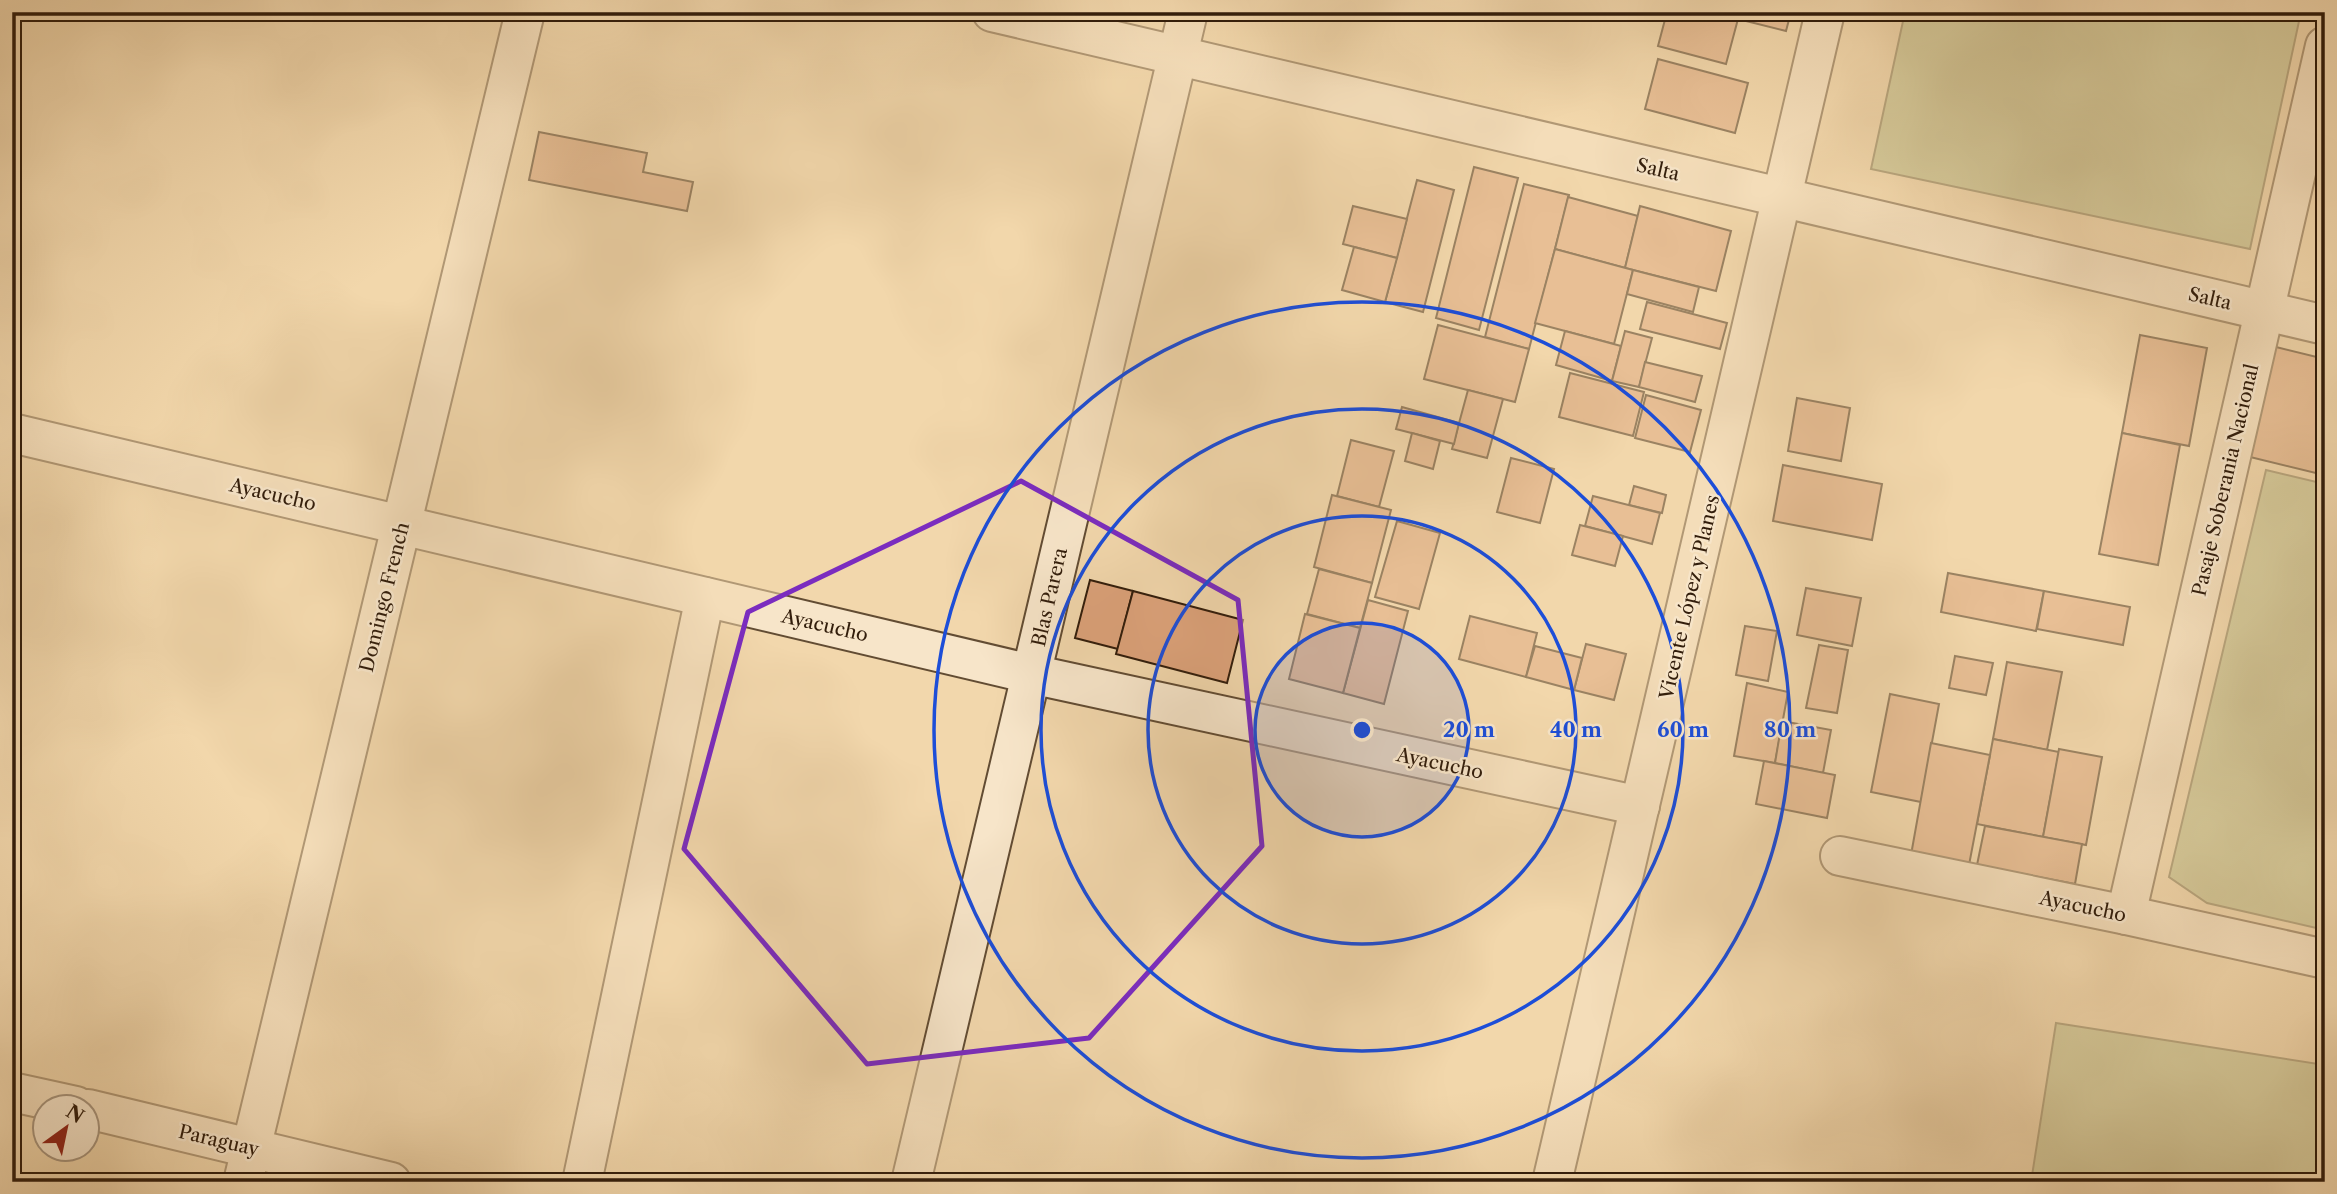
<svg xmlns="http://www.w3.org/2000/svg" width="2337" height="1194" viewBox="0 0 2337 1194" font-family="'Libre Caslon Text',serif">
  <rect width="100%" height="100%" fill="#f2d7ac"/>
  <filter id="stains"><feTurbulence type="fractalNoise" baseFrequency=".00286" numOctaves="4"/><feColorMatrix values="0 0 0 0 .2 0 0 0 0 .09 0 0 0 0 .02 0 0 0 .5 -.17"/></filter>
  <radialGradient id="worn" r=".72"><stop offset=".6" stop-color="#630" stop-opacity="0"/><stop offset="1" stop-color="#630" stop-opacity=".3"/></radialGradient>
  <!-- green -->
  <g fill="#b9be8a" stroke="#766e4a" stroke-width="2">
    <path d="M1905,12H2301L2250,249L1871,169Z"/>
    <path d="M2266,470L2325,484V930L2207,903L2169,877Z"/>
    <path d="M2056,1023L2325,1065V1182H2031Z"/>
  </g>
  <!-- building -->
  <g fill="#dca27a" stroke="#321d0b" stroke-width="2">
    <path d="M1667,12H1714L1738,19L1726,64L1658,46Z"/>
    <path d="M1740,12H1791L1786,31L1738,19Z"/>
    <path d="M1658,59L1748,83L1735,133L1645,109Z"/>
    <path d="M539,132L647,153L643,172L693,182L687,211L529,180Z"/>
    <path d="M1474,167L1518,178L1479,330L1436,318Z"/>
    <path d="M1417,180L1454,190L1423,312L1385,302Z"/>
    <path d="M1524,184L1569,195L1529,349L1485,337Z"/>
    <path d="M1568,197L1638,216L1625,268L1555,249Z"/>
    <path d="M1353,206L1407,219L1397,258L1343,244Z"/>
    <path d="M1640,206L1731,231L1716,291L1625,268Z"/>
    <path d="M1354,247L1397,258L1385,302L1342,290Z"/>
    <path d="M1555,249L1633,270L1614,344L1535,323Z"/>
    <path d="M1633,270L1699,287L1693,312L1627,294Z"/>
    <path d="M1647,302L1727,323L1720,349L1640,329Z"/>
    <path d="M1438,325L1529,349L1515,402L1424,379Z"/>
    <path d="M1565,331L1621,346L1612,381L1556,365Z"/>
    <path d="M1625,331L1652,338L1639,387L1612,381Z"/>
    <path d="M2140,335L2207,348L2189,446L2122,433Z"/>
    <path d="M2272,346L2325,359L2324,475L2246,456Z"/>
    <path d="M1645,362L1702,376L1695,402L1639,387Z"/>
    <path d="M1570,373L1644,392L1633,436L1559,417Z"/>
    <path d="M1468,390L1503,399L1487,458L1452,449Z"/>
    <path d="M1646,395L1701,410L1690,452L1635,438Z"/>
    <path d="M1797,398L1850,408L1841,461L1788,451Z"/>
    <path d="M1402,407L1459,423L1454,444L1396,429Z"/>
    <path d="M1412,433L1440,441L1433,469L1405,461Z"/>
    <path d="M2122,433L2180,445L2158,565L2099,554Z"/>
    <path d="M1351,440L1394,451L1379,507L1337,496Z"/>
    <path d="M1511,458L1554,469L1540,523L1497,512Z"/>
    <path d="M1783,465L1882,484L1872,540L1773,521Z"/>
    <path d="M1634,486L1666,495L1662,513L1629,505Z"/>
    <path d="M1332,495L1391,510L1372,583L1314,567Z"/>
    <path d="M1593,496L1660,513L1652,544L1585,526Z"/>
    <path d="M1397,521L1440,533L1419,609L1375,597Z"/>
    <path d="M1580,525L1623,536L1615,566L1572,555Z"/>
    <path d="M1319,569L1372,583L1360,628L1307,614Z"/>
    <path d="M1948,573L2044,591L2036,631L1941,612Z"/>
    <path d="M1090,580L1133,591L1118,649L1075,638Z"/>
    <path d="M1806,588L1861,598L1852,646L1797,635Z"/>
    <path d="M1133,591L1243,620L1227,683L1116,654Z"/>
    <path d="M2044,591L2130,607L2123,645L2037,629Z"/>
    <path d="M1368,600L1408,611L1384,704L1343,693Z"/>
    <path d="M1305,614L1360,628L1343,693L1289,679Z"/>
    <path d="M1470,616L1537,633L1526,677L1459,659Z"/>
    <path d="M1745,626L1777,631L1768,681L1736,675Z"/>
    <path d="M1586,644L1626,654L1614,700L1574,690Z"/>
    <path d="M1819,645L1848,650L1837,713L1806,708Z"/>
    <path d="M1535,646L1582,658L1574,690L1526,677Z"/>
    <path d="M1955,656L1993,663L1986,695L1949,688Z"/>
    <path d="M2007,662L2062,672L2047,750L1993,739Z"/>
    <path d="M1747,683L1788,692L1775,763L1734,756Z"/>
    <path d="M1890,694L1939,704L1921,802L1871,792Z"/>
    <path d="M1782,721L1831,730L1823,773L1775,763Z"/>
    <path d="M1993,739L2059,752L2043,837L1977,824Z"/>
    <path d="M1931,743L1990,755L1969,865L1911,855Z"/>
    <path d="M2059,749L2102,757L2086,845L2043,837Z"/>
    <path d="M1764,761L1835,775L1827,818L1756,804Z"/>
    <path d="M1985,826L2082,844L2075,884L1977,865Z"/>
  </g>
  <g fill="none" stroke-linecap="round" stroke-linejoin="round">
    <defs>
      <g id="minor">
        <path d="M992,12L2325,325"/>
        <path d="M12,433L1031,674L1640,806"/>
        <path d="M1840,856L2126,915L2325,959"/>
        <path d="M2126,915L2325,46"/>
        <path d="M12,1092L76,1106"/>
        <path d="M88,1109L391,1182"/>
        <path d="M243,1182L525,12"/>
        <path d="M582,1182L705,597"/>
        <path d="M911,1182L1188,12"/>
        <path d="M1552,1182L1825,12"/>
      </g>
    </defs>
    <!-- minor casing -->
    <use href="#minor" stroke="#624c33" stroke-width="42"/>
    <!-- minor -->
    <use href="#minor" stroke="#f7e5c9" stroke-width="38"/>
  </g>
  <!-- marked area -->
  <path d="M0 0H2337V1194H0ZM1021,481L1238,600L1262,846L1089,1038L867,1064L684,849L748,612Z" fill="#f2d7ac" fill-opacity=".55" fill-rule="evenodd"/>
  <path fill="none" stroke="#7b2cbf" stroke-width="5" stroke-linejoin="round" d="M1021,481L1238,600L1262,846L1089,1038L867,1064L684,849L748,612Z"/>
  <!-- distance rings -->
  <circle cx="1362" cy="730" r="107" fill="#1d4ed8" fill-opacity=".12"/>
  <g fill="none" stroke="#1d4ed8" stroke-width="3.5">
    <circle cx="1362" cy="730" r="107"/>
    <circle cx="1362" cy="730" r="214"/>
    <circle cx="1362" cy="730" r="321"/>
    <circle cx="1362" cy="730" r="428"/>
  </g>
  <g text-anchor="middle" stroke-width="5" stroke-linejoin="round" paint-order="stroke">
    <!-- street labels -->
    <g font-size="19" fill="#321d0b" stroke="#f7e5c9">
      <text transform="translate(1658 169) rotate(13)" y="7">Salta</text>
      <text transform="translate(2210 298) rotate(13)" y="7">Salta</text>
      <text transform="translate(2225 480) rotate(-77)" y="7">Pasaje Soberania Nacional</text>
      <text transform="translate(273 494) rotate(13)" y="7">Ayacucho</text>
      <text transform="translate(384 597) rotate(-76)" y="7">Domingo French</text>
      <text transform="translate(1049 597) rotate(-77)" y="7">Blas Parera</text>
      <text transform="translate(1689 597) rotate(-77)" y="7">Vicente López y Planes</text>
      <text transform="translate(825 625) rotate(13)" y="7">Ayacucho</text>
      <text transform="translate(1440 763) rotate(12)" y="7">Ayacucho</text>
      <text transform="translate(2083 906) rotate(12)" y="7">Ayacucho</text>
      <text transform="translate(219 1140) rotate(13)" y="7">Paraguay</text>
    </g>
  </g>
  <circle cx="1362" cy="730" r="10" fill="#1d4ed8" stroke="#f7e5c9" stroke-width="3.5"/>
  <g font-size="21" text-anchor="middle" font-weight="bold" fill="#1d4ed8" stroke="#f7e5c9" stroke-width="5" stroke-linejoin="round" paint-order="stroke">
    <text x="1469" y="737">20 m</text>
    <text x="1576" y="737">40 m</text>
    <text x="1683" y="737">60 m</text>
    <text x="1790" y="737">80 m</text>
  </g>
  <!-- margin -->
  <rect width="2337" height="1194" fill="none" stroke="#f2d7ac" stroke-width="42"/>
  <rect x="14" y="14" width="2309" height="1166" fill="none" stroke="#321d0b" stroke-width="3.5"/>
  <rect x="21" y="21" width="2295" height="1152" fill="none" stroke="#321d0b" stroke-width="2"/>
  <!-- north arrow -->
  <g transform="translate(66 1128) rotate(33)"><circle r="33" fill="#f7e5c9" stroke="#a8957d" stroke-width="2"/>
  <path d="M0-5L12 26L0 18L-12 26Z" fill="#8f2418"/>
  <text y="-10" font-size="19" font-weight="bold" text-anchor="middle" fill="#321d0b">N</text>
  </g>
  <rect width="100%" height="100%" filter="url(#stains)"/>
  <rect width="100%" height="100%" fill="url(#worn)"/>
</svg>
